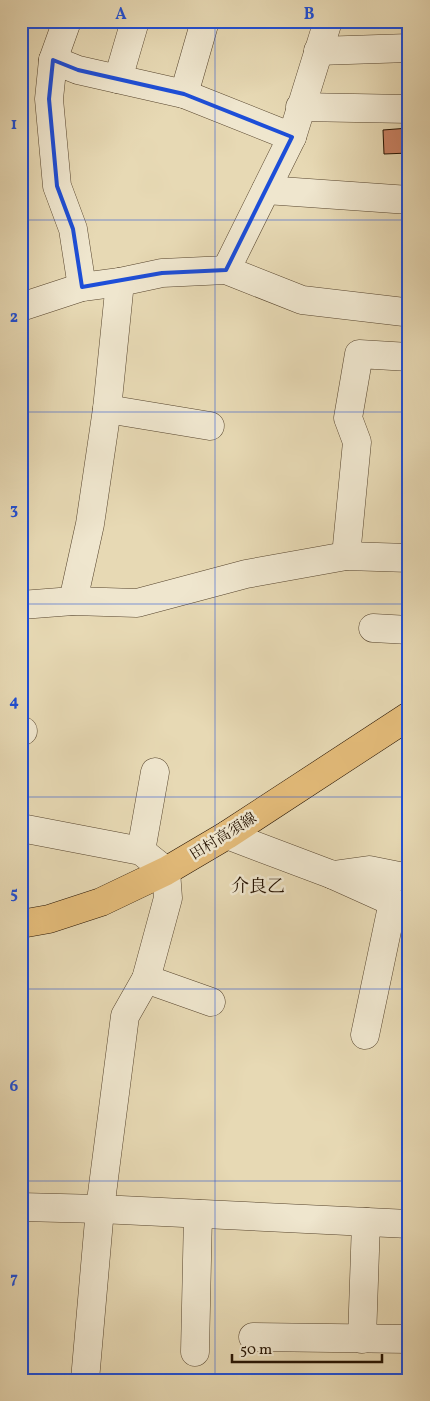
<svg xmlns="http://www.w3.org/2000/svg" width="430" height="1401" viewBox="0 0 430 1401" font-family="Vollkorn,'Noto Serif JP',serif">
  <rect width="100%" height="100%" fill="#e7d9b4"/>
  <filter id="stains"><feTurbulence type="fractalNoise" baseFrequency=".004" numOctaves="4"/><feColorMatrix values="0 0 0 0 .2 0 0 0 0 .09 0 0 0 0 .02 0 0 0 .5 -.17"/></filter>
  <radialGradient id="worn" r=".72"><stop offset=".6" stop-color="#630" stop-opacity="0"/><stop offset="1" stop-color="#630" stop-opacity=".3"/></radialGradient>
  <!-- building -->
  <path fill="#c98163" stroke="#251200" d="M409,128V153L384,154L383,130Z"/>
  <g fill="none" stroke-linecap="round" stroke-linejoin="round">
    <defs>
      <g id="minor">
        <path d="M67,21L53,60L49,99L57,186L73,229L82,287"/>
        <path d="M318,51L409,48"/>
        <path d="M53,60L78,70L184,94L292,137"/>
        <path d="M118,79L135,21"/>
        <path d="M184,94L205,21"/>
        <path d="M300,107L409,109"/>
        <path d="M266,190L409,200"/>
        <path d="M226,270L292,137L328,21"/>
        <path d="M21,307L82,287L120,282L162,273L226,270L302,300L404,312"/>
        <path d="M107,409L210,426"/>
        <path d="M346,556L357,442L348,418L359,354L409,357"/>
        <path d="M73,601L90,524L107,409L120,282"/>
        <path d="M21,605L73,601L137,603L246,574L346,556L409,558"/>
        <path d="M373,628L409,630"/>
        <path d="M21,731H23"/>
        <path d="M21,828L141,851L166,871L168,898L146,979L125,1016L100,1209L85,1380"/>
        <path d="M227,835L333,875L369,870L409,878"/>
        <path d="M141,851L155,772"/>
        <path d="M333,875L393,902L365,1035"/>
        <path d="M146,979L211,1002"/>
        <path d="M21,1207L100,1209L409,1224"/>
        <path d="M253,1337L409,1339"/>
        <path d="M362,1339L366,1222"/>
        <path d="M195,1352L198,1214"/>
      </g>
      <path id="major" d="M21,924L49,919L101,902L166,871L227,835L409,716"/>
    </defs>
    <!-- minor casing -->
    <use href="#minor" stroke="#56442d" stroke-width="29"/>
    <!-- major casing -->
    <use href="#major" stroke="#251200" stroke-width="29"/>
    <!-- minor -->
    <use href="#minor" stroke="#efe6ce" stroke-width="28"/>
    <!-- major -->
    <use href="#major" stroke="#e4bc7a" stroke-width="28"/>
  </g>
  <!-- marked area -->
  <path fill="none" stroke="#1d4ed8" stroke-width="4" stroke-linejoin="round" d="M53,60L78,70L184,94L292,137L226,270L162,273L82,287L73,229L57,186L49,99Z"/>
  <!-- grid -->
  <path fill="none" stroke="#1d4ed8" stroke-width="1" stroke-opacity="0.55" d="M215,21V1380M21,220H409M21,412H409M21,604H409M21,797H409M21,989H409M21,1181H409"/>
  <g text-anchor="middle" stroke-width="5" stroke-linejoin="round" paint-order="stroke">
    <!-- street labels -->
    <g font-size="15" fill="#251200" stroke="#efe6ce">
      <text transform="translate(223 836) rotate(-32)" y="5">田村高須線</text>
    </g>
    <!-- quarter labels -->
    <g font-size="18" fill="#251200" stroke="#efe6ce">
      <text x="258" y="892">介良乙</text>
    </g>
  </g>
  <!-- margin -->
  <rect width="430" height="1401" fill="none" stroke="#e7d9b4" stroke-width="55"/>
  <!-- scale -->
  <path d="M232 1354v8h150v-8" fill="none" stroke="#251200" stroke-width="2.5"/>
  <text x="240" y="1354" font-size="15" fill="#251200" stroke="#efe6ce" stroke-width="4" paint-order="stroke">50 m</text>
  <rect x="28" y="28" width="374" height="1346" fill="none" stroke="#1d4ed8" stroke-width="2"/>
  <g font-size="16" text-anchor="middle" font-weight="bold" fill="#1d4ed8">
    <text x="121" y="19">A</text>
    <text x="309" y="19">B</text>
    <text x="14" y="129">1</text>
    <text x="14" y="322">2</text>
    <text x="14" y="514">3</text>
    <text x="14" y="706">4</text>
    <text x="14" y="898">5</text>
    <text x="14" y="1091">6</text>
    <text x="14" y="1283">7</text>
  </g>
  <rect width="100%" height="100%" filter="url(#stains)"/>
  <rect width="100%" height="100%" fill="url(#worn)"/>
</svg>
